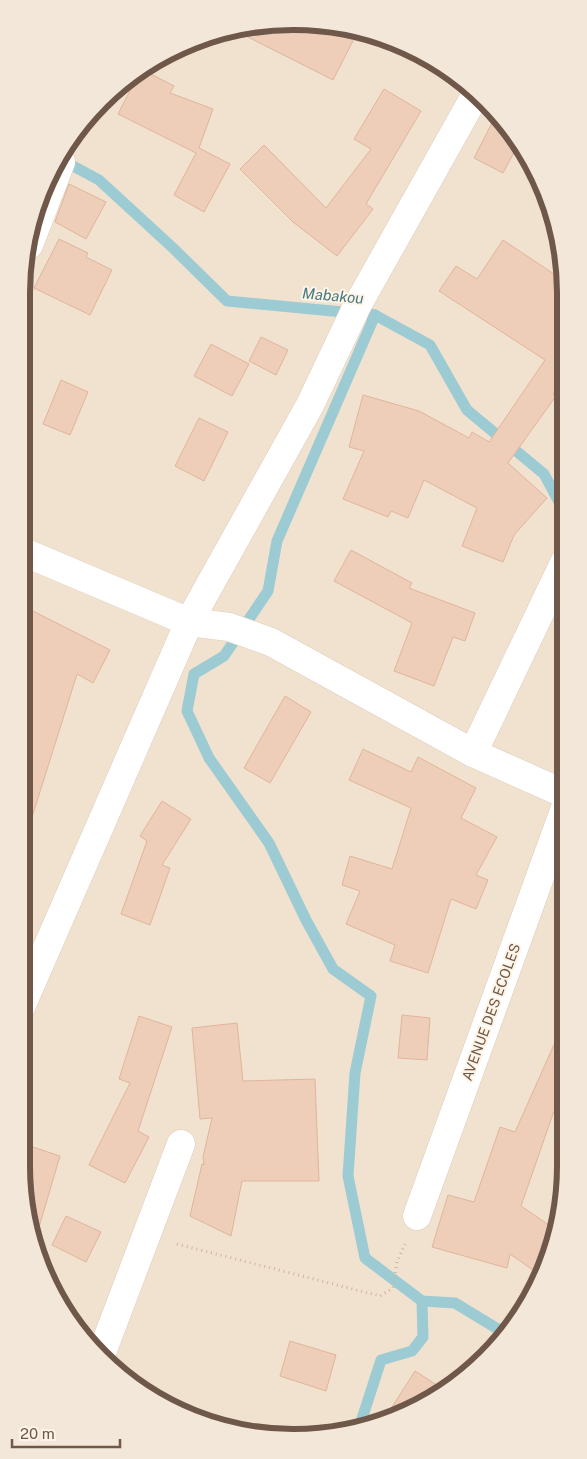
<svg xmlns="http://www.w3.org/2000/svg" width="587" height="1459" viewBox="0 0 587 1459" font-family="'Public Sans',sans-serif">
  <rect width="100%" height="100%" fill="#faf0e0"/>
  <!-- residential -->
  <path fill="#f1e2cf" d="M275,22L381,36L445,67L498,114L545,189L563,258L566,1165L551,1253L509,1331L430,1401L347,1432L258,1435L158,1401L89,1345L36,1253L21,1165V294L36,206L89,114L173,49Z"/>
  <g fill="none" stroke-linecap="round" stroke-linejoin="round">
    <!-- stream -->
    <g stroke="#9dcbd3" stroke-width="11">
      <path d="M62,160L99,180L173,248L227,301L353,313"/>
      <path d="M369,314L375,315L430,345L467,410L544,474L564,511"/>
      <path d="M375,315L277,541L268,591L224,656L194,674L187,711L209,758L269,843L306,920L333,969L371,996L355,1073L348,1176L365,1258L422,1301L455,1303L506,1334"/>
      <path d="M359,1428L381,1360L412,1351L423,1337L422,1301"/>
      <path d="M343,1433L355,1430"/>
    </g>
  </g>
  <!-- building -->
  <g fill="#eeceb9" stroke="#e0b59b">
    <path d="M275,22L340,30L357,33L333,80L238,32Z"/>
    <path d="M145,71L174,86L170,93L213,109L199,148L230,164L204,212L174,195L196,153L118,114L137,77Z"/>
    <path d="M384,89L421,111L366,204L373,209L337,256L293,222L240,169L264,145L326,208L371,149L354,139Z"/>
    <path d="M497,113L518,145L503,173L474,158Z"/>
    <path d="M69,184L106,202L86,239L55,222Z"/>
    <path d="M59,239L88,253L86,257L112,270L90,315L34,288Z"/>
    <path d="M503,240L563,280L564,373L553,394L556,396L508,463L547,498L514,535L503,562L462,546L477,508L424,480L408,518L391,511L388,517L343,499L364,451L349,447L363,395L419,411L469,438L472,432L489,442L545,360L439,291L456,266L477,279Z"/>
    <path d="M261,337L288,350L276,375L249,361Z"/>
    <path d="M211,344L249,364L232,396L194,376Z"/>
    <path d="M61,380L88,392L70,435L43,424Z"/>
    <path d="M199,418L228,432L204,481L175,466Z"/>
    <path d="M351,550L412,583L409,588L475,613L465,641L453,637L434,686L394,671L412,623L334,581Z"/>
    <path d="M21,605L110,650L93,683L77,674L28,830L21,829Z"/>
    <path d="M285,696L311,712L270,783L244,768Z"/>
    <path d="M363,749L411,772L418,757L476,788L461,818L497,837L476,875L488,880L476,909L451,899L428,973L390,961L395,945L346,924L360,891L342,885L350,856L392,869L411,808L349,780Z"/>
    <path d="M162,801L191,819L162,865L170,868L150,925L121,914L147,841L140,836Z"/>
    <path d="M402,1015L430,1018L427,1060L398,1058Z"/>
    <path d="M139,1016L172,1027L138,1131L149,1137L125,1183L89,1165L130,1083L119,1079Z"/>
    <path d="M565,1020L566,1116L554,1111L521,1206L555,1229L551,1253L540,1275L510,1254L507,1268L432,1247L448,1195L474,1202L500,1127L515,1132Z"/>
    <path d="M237,1023L243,1081L315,1079L319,1181H242L231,1236L190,1216L202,1164L204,1165L203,1157L212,1118L200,1119L192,1028Z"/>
    <path d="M21,1143L60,1156L34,1244L21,1166Z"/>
    <path d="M66,1216L101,1232L86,1262L52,1245Z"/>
    <path d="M290,1341L336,1355L326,1391L280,1376Z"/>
    <path d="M415,1371L443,1389L430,1401L385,1418Z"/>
  </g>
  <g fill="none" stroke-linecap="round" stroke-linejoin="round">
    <defs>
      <g id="minor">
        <path d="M29,245L61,162"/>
        <path d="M21,551L189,622L229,627L271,642L473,753L565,794"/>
        <path d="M473,753L564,563"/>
        <path d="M21,1007L189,622L310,405L357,306L476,94"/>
        <path d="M417,1216L565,808"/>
        <path d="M101,1355L181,1144"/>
      </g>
    </defs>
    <!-- minor casing -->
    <use href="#minor" stroke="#deccbd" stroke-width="29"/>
    <!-- path -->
    <path stroke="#d2b29d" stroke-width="3" stroke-dasharray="1 4" stroke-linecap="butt" d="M177,1244L380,1296L393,1288L397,1262L405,1244"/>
    <!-- minor -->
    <use href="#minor" stroke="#fff" stroke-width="28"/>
  </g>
  <g text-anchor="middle" stroke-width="4" stroke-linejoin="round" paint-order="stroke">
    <!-- street labels -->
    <g font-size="14" fill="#6f5749" stroke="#fef4e6">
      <text transform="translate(491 1012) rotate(-70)" y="5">AVENUE DES ECOLES</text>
    </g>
    <!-- water labels -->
    <g font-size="15" font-style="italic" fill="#457882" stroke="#fef4e6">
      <text transform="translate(333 296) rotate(5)" y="5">Mabakou</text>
    </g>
  </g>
  <!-- crop -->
  <path d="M0 0H587V1459H0ZM293 30H294A263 263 0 0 1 557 293V1166A263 263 0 0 1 294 1429H293A263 263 0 0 1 30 1166V293A263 263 0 0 1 293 30Z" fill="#f3e7d9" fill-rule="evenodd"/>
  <path fill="none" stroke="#6f5749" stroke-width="6" d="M293 30H294A263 263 0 0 1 557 293V1166A263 263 0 0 1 294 1429H293A263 263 0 0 1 30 1166V293A263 263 0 0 1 293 30Z"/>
  <!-- scale -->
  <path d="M12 1439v8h108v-8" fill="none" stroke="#6f5749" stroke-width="2.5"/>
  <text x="20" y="1439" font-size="15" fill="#6f5749" stroke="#fef4e6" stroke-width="4" paint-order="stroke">20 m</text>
</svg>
